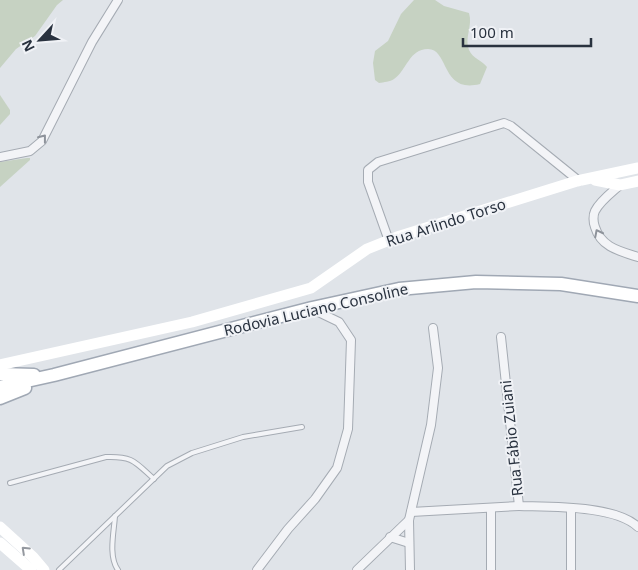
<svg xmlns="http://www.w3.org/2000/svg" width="638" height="570" viewBox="0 0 638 570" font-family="'Noto Sans',sans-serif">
  <rect width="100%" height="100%" fill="#e0e4e9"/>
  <!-- green -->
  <g fill="#c6d2c2">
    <path d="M0,0H63L57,5L35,36L16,49L0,68Z"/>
    <path d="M414,0H435L444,6L469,13C473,26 464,38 469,50C473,59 482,60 487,67L480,84C441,94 449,49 428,49C409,49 407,70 394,79C390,82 384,82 379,83L375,80L373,63L375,51L388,41L401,14Z"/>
    <path d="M0,95L10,110V114L0,125Z"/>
    <path d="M27,158H30V160L0,187V162Z"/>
  </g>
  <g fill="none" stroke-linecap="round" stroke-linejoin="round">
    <defs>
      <g id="lane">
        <path d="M10,483L106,457C133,456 135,462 154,479"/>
        <path d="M115,516C114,532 108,556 118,570"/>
        <path d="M59,570L167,466L192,453L243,437L302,427"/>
      </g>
      <g id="street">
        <path d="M0,157L30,151L42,141L92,42L118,0"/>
        <path d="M620,185C611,193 600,201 595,211C593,215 593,222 595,227C601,247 619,251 638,257"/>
        <path d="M389,241L368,182V170L378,162L504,123L511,126L579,181"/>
        <path d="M501,337L519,506C550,507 615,505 638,527"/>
        <path d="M411,512L519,506"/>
        <path d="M390,537L409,543"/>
        <path d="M257,570L288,529L315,499L337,468L348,429L351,340L339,322L312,309"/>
        <path d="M357,570L409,520"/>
        <path d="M410,570L409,520L431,425L438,368L433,328"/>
        <path d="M491,570V508"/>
        <path d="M571,570V508"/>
      </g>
      <g id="primary">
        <path d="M0,374L34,375"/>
        <path d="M0,387L54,375L312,308L399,289L476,282L561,284L638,296"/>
        <path d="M0,398L25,388"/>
      </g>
    </defs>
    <!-- lane casing -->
    <use href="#lane" stroke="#a5abb3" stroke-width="6"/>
    <!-- street casing -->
    <use href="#street" stroke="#a5abb3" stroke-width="10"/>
    <!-- primary casing -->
    <use href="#primary" stroke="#a0a8b4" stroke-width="15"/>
    <!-- lane -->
    <use href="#lane" stroke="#f3f4f7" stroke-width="4"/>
    <!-- street -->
    <use href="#street" stroke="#f3f4f7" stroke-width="8"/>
    <!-- secondary -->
    <g stroke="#fff" stroke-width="11">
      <path d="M595,180L620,185L638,181"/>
      <path d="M0,365L192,322L311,288L367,249L397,237L577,181L638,168"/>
      <path d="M0,527L33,557L44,570"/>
      <path d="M0,543L31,570"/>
    </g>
    <!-- primary -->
    <use href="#primary" stroke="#fff" stroke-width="12"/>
  </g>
  <!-- one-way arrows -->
  <defs><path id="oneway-chevron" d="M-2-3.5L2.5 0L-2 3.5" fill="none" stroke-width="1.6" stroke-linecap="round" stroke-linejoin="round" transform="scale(1.25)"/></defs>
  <g stroke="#8e939b">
    <use href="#oneway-chevron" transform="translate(43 138) rotate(-52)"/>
    <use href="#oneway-chevron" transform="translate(598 233) rotate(-117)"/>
  </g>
  <use stroke="#94989f" href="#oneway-chevron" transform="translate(25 550) rotate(-137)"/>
  <g text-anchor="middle" stroke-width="4" stroke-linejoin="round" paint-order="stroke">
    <!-- street labels -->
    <g font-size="15" fill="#29323f" stroke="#f0f2f6">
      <text transform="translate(446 223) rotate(-18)" y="5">Rua Arlindo Torso</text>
      <text transform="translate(316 310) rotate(-13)" y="5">Rodovia Luciano Consoline</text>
      <text transform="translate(512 438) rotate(-96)" y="5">Rua Fábio Zuiani</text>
    </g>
  </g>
  <!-- north arrow -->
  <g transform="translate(40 40) rotate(244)" stroke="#f0f2f6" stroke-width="4" paint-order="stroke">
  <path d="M0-4L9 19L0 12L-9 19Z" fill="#29323f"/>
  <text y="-8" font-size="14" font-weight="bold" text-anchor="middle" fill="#29323f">N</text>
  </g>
  <!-- scale -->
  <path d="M463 38v8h128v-8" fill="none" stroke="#29323f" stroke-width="2.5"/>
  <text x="470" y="38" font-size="15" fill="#29323f" stroke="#f0f2f6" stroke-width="4" paint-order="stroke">100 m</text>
</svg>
